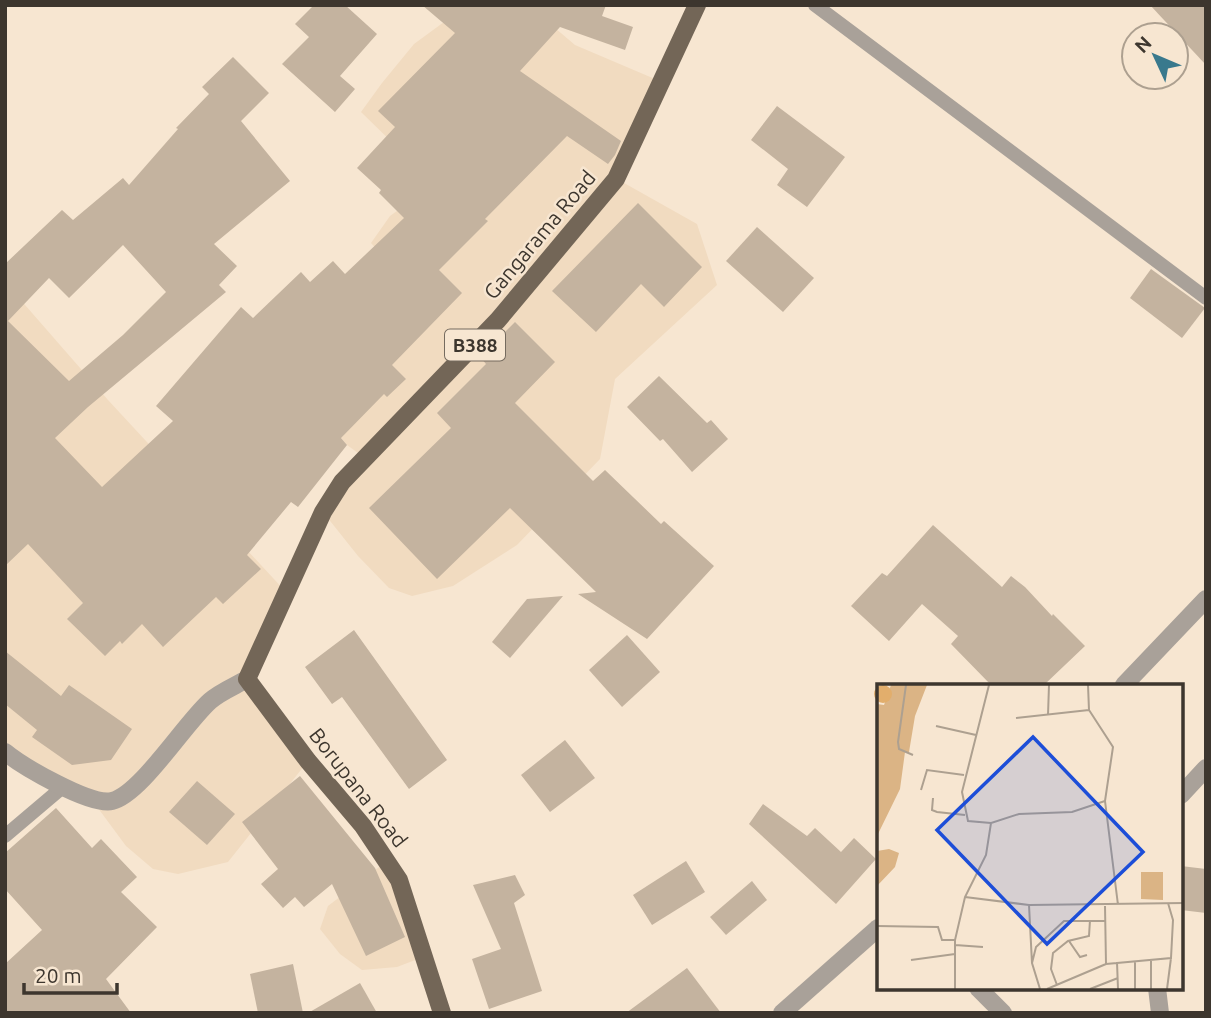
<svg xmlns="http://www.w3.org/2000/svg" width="1211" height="1018" viewBox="0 0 1211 1018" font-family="Ubuntu,sans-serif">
  <rect width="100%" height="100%" fill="#f7e6d1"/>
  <!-- built -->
  <g fill="#f1dbc0">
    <path d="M528,5L575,45L662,82L617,179L697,224L717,285L615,379L600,459L517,545L453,586L412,596L389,588L358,556L323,512L365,458L347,445L319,411L405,281L371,243L390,216L412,200L440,189L361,112L382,83L414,44L444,22Z"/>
    <path d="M5,282L108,400L286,592L247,679L308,761L228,862L178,874L153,869L126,846L92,800L5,752Z"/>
    <path d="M387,861L423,957L397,967L362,970L340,954L320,929L328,906Z"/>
  </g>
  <!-- building -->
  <g fill="#c4b39f" fill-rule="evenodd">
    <path d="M314,5H345L377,34L340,76L355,89L335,112L282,64L309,37L295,24Z"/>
    <path d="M422,5H606L602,16L633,27L625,50L560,27L520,71L621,141L615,155L608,164L567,136L485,219L488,221L439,270L462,293L392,365L406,379L387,397L384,394L341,438L347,445L298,507L291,502L247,555L261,569L223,604L216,597L163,647L142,624L122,644L120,641L105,656L67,619L83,603L28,544L5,566V264L62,210L73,220L123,178L129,185L178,129L176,128L209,94L202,87L233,57L269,93L241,121L290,181L214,244L237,266L219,285L226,292L88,407L55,438L102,487L173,421L156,406L241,307L253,318L301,272L310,282L333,261L345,274L404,218L379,193L381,190L357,168L395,127L378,111L455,33ZM123,245L166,292L123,335L69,381L8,321L49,278L69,298Z"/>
    <path d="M1150,5H1206V65Z"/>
    <path d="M777,106L845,157L807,207L777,185L788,169L751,140Z"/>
    <path d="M638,203L702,267L664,307L641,284L596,332L552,291Z"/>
    <path d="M757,227L814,278L783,312L726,261Z"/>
    <path d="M1151,269L1205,308L1182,338L1130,298Z"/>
    <path d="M515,322L555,362L515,403L593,481L605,470L661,524L664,521L714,566L647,639L578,594L596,592L510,508L437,579L369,508L451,428L437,413L486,364L480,357Z"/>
    <path d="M659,376L707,423L711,420L728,439L692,472L663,439L660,441L627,407Z"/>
    <path d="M933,525L1002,587L1011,576L1025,587L1052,616L1053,614L1085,646L1044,685H991L951,644L958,636L922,604L889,641L851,606L882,573L887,576Z"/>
    <path d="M563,596L510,658L492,642L527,599Z"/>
    <path d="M354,630L447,760L409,789L342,697L332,704L305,667Z"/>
    <path d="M627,635L660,672L622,707L589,670Z"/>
    <path d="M5,651L61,696L69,685L132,729L111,760L72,765L32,737L37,730L5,704Z"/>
    <path d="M565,740L595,778L550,812L521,775Z"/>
    <path d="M300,776L375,868L405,937L366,956L332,884L304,907L295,897L283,908L261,884L278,869L242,822Z"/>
    <path d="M197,781L235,814L207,845L169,812Z"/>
    <path d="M763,804L807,836L815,828L841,852L854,838L876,859L836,904L749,824Z"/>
    <path d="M56,808L92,848L101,839L137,877L121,892L157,927L106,979L131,1013H5V964L42,930L5,889V853Z"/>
    <path d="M686,861L705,892L652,925L633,895Z"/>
    <path d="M1181,866L1206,869V913L1181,910Z"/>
    <path d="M515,875L525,895L514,903L542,991L489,1009L472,959L501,949L473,885Z"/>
    <path d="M752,881L767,900L726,935L710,917Z"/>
    <path d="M293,964L303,1013H258L250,974Z"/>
    <path d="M687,968L721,1013H626Z"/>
    <path d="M360,983L377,1013H308Z"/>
  </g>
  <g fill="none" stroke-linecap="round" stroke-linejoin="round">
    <!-- service -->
    <g stroke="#a9a199" stroke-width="14">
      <path d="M815,5L1206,298"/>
      <path d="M5,836L64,786"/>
    </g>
    <!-- minor -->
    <g stroke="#a9a199" stroke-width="18">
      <path d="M1124,685L1206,599"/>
      <path d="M5,752C22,766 90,806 112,801C141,794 185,723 210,701C220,692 235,686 247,679"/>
      <path d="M1181,795L1206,768"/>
      <path d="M978,988L1003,1013"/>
      <path d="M1157,988L1160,1013"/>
      <path d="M782,1013L878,928"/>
    </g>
    <!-- primary -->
    <path stroke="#736657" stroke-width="18" d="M442,1013L399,880L363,826L308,761L247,679L323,512L342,482L498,320L616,179L697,5"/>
  </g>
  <g text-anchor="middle" stroke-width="5" stroke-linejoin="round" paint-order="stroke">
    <!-- shield labels -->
    <rect fill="#f7e6d1" stroke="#756b5f" stroke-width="2" x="445" y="329.5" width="60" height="31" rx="5"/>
    <g font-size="19" font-weight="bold" fill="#3d362e">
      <text x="475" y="352">B388</text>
    </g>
    <!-- street labels -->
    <g font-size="21" fill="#3d362e" stroke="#f7e6d1">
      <text transform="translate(540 235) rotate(-50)" y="7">Gangarama Road</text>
      <text transform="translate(358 788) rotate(52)" y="7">Borupana Road</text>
    </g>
  </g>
  <!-- overview -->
  <g transform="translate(877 684)">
    <rect width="306" height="306" fill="#f7e6d1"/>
    <path d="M14,1H50L38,32L32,68H28L23,105L0,152V20L7,21ZM12,165L22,169L18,183L0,202V167ZM264,188H286V216L264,215Z" fill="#dbb485"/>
    <path d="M-3 10a9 9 0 1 1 18 0a9 9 0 1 1-18 0Z" fill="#e2ae6c"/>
    <path fill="none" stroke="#ada090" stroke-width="2" d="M29,1L21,58L22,65L36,71M112,1L85,108L91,137L114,139M171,31L172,1M139,34L212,26M59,42L99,51M44,106L50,86L87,91M56,114L55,126L60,128L88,131M228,117L241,221M88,213L152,221L307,219M152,221L155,279L163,305M0,242L61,243L65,256H78M192,257L203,273L210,271M78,261L106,263M34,276L78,270M274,276V305M240,278L241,305M155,279L159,263L187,237H229M229,280L294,274L296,236L291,219M180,301L174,285L176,269L191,257L212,252L213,236M78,305V256L88,213L109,171L114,139L142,130L195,128L228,117L236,63L212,26L211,1M170,305L229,280L228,222M213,305L241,294M258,305V277M290,305L294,274"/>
    <path fill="#1d4ed8" fill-opacity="0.15" stroke="#1d4ed8" stroke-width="3.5" d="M156,53L266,168L170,260L60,146Z"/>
    <rect width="306" height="306" fill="none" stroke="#3d362e" stroke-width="3.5"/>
  </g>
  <!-- border -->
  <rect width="1211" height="1018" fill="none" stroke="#3d362e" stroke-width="14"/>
  <!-- north arrow -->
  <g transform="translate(1155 56) rotate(314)"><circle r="33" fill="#f7e6d1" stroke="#ada090" stroke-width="2"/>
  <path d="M0-5L12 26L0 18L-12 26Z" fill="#39798d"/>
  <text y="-10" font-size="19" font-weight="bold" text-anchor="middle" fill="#3d362e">N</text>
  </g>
  <!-- scale -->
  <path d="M24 983v10h93v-10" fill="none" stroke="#3d362e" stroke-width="3.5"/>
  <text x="35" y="983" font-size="21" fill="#3d362e" stroke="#f7e6d1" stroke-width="5" paint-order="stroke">20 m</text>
</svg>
